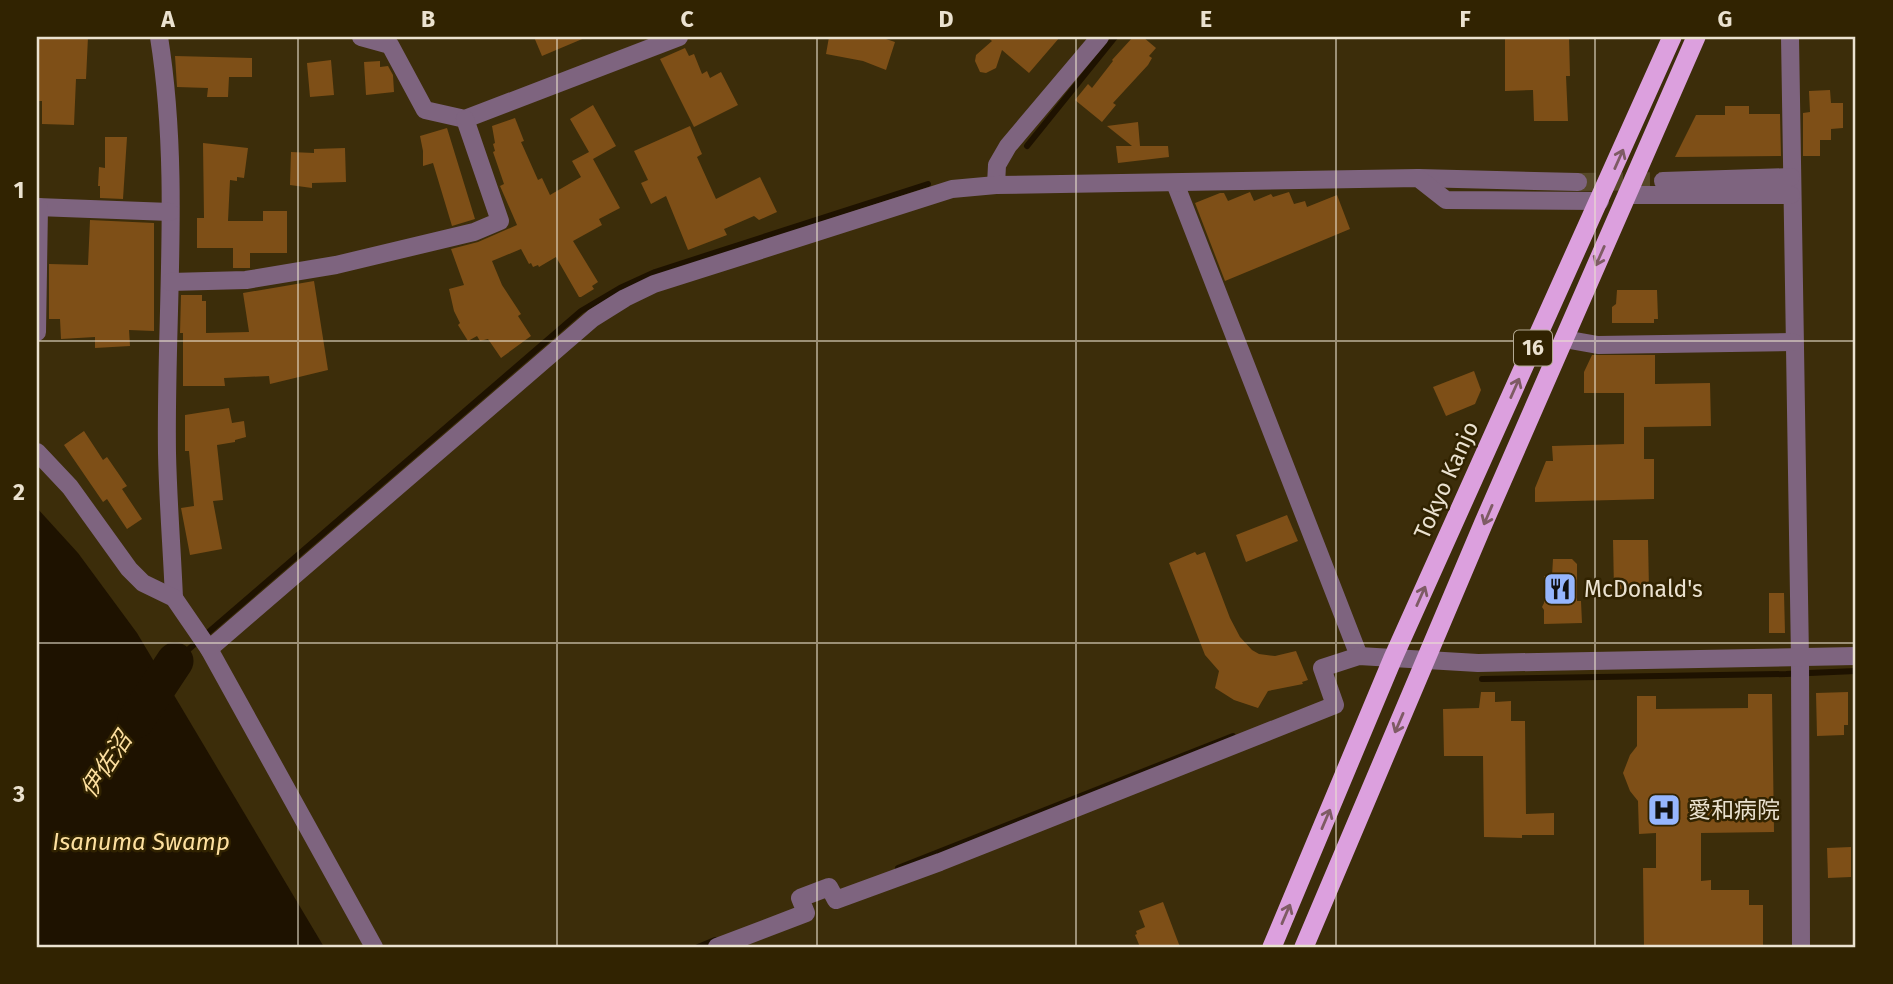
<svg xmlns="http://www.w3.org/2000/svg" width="1893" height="984" viewBox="0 0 1893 984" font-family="'Fira Sans','Noto Sans JP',sans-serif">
  <rect width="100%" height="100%" fill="#3c2d0a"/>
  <!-- water -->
  <path fill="#1e1200" d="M37,508L78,553L137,633L324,947H37Z"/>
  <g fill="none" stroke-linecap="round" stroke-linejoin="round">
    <!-- stream -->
    <g stroke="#1e1200" stroke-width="6">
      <path d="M1027,146L1115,37"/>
      <path d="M175,661L581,311L620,288L655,272L928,184"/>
      <path d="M1482,679L1786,674L1856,671"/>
      <path d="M898,868L1233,736"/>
      <path d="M698,947L715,940"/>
    </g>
    <!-- river -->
    <path stroke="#1e1200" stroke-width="37" d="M136,720L175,661"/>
  </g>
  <!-- building -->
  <g fill="#7e4f17">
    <path d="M37,37H88L86,79H76L74,125L42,124V101H37Z"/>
    <path d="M534,37H587L542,56Z"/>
    <path d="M829,37H880L895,42L886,70L863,61L826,54Z"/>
    <path d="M987,37H1060L1029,73L1002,50L996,68L986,73L980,72L975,61L976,55L992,41Z"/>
    <path d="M1133,37H1143L1156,48L1149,56L1152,58L1148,65L1113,103L1116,105L1102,122L1075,100L1088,84L1092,88L1113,61L1112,60Z"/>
    <path d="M1505,37H1569L1570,76H1566L1568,121H1534L1533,90L1505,91Z"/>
    <path d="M685,48L689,56L694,54L702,74L707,71L710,78L721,72L738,105L694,127L660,59Z"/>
    <path d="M175,56L252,58V77H229L228,97H207L208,88L177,87Z"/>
    <path d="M331,60L334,95L310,97L307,63Z"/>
    <path d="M380,61V67L388,66L393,75L394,92L366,95L364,62Z"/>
    <path d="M1830,90L1831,103H1843V128L1831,129V140H1820V156H1803V113L1810,112L1809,91Z"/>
    <path d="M593,105L616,146L593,159L620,208L599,219L602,225L573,241L598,282L592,286L594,289L581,297H579L556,257L539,267L538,265L533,267L531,263L529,264L521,249L492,261L502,285L521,314L518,316L531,336L501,358L488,339L480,341L477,336L468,341L458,325L460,323L454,311L449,289L464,285L451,249L478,242L517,225L500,186L504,184L493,152L495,151L493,144L495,143L492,126L515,118L524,141L521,142L538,180L542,178L550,195L581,177L572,161L589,152L570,119Z"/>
    <path d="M1725,106H1749V114H1780L1781,156L1675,157L1696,115H1725Z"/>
    <path d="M1138,122L1140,146H1168L1169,157L1118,163L1116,146H1132L1107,126Z"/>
    <path d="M690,126L702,154L697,157L716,199L760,177L777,212L759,220L754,216L724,229L727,235L688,250L666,196L651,204L641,183L648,180L634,151Z"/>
    <path d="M447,128L475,219L452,226L433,163L423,166V151L420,136Z"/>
    <path d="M105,137H127L123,199L100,198V186H98L99,167L105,168Z"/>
    <path d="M203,143L248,148L244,178L237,177V181L230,180L228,221H263V211H287V253H250V268H233V248H197V218H204Z"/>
    <path d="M345,148L346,182L312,183V188L290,185L291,152L314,153V149Z"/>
    <path d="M1250,192L1254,201L1271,194L1273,197L1289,192L1294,204L1305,201L1307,207L1337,195L1350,229L1225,281L1195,203L1220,193H1224L1228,201Z"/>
    <path d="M90,220L154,223V331L129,330L130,346L95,348V337L61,339L60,319H49V264L88,265Z"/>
    <path d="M314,281L328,370L270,384L269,376L224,378L225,386H183V333H180L181,295H202V301H206V333L249,332L243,293Z"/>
    <path d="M1617,290H1657L1658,319H1654V323H1612V307L1616,304Z"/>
    <path d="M1592,355H1655V384L1710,383L1711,426L1644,427V459H1654V499L1535,502V488L1546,461H1553L1552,446L1624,444V393H1584V372Z"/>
    <path d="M1474,371L1481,390L1475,404L1446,416L1433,387Z"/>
    <path d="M229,408L232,423L244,421L246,437L235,440V442L217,445L223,500L213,501L222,549L190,555L181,508L194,506L189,451H185V415Z"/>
    <path d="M84,431L103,460L107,457L127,486L122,489L142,519L127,529L107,499L103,502L64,445Z"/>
    <path d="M1287,515L1298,541L1246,562L1236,535Z"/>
    <path d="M1613,540H1648L1649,589H1614Z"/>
    <path d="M1195,552L1197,555L1205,552L1230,618L1240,637L1252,650L1259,654L1275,656L1296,651L1308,680L1302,682L1303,684L1268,691L1258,708L1234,700L1215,688L1219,671L1205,655L1169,563Z"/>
    <path d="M1553,559H1572L1577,564V601H1581L1582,623L1544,624V610L1542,607L1544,603V576H1552Z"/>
    <path d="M1769,593H1784L1785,633H1769Z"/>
    <path d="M1481,692H1495V702L1511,701V721H1525L1526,814L1554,813V835H1522V838L1484,837L1483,756H1444L1443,709L1479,708Z"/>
    <path d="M1848,692V725H1844V735L1817,736L1816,693Z"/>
    <path d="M1748,694H1772L1774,832L1701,833V881L1711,880V890H1749V905H1763V947H1644L1643,868H1656V833L1639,834L1638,801L1630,791L1623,773L1630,755L1637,746V696H1656V709L1748,708Z"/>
    <path d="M1851,847V877L1828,878L1827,848Z"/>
    <path d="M1163,902L1180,947H1140L1135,935L1137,934L1136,931L1145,927L1139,911Z"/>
  </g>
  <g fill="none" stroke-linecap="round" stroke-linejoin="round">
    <!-- minor-tunnel -->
    <path stroke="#564828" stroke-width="18" stroke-dasharray="18 9" stroke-linecap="butt" d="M1578,182L1663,181"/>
    <!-- minor -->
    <g stroke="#7e647f" stroke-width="18">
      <path d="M159,37C181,174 165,315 167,453C168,502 172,550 174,598"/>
      <path d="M361,37L390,45L425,110L465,119L679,37"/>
      <path d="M1790,37L1800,658L1801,947"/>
      <path d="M1418,178L1578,182"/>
      <path d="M1663,181L1791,177"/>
      <path d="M1175,183L1359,656"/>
      <path d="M996,185L997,165L1008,146L1100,37"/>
      <path d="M1627,195H1791"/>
      <path d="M37,207L170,212"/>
      <path d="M170,282L246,280L336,265L474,232L500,221L465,119"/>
      <path d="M37,332L39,207"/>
      <path d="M1564,339L1598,345L1793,342"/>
      <path d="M209,649L593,318L625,298L654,284L952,189L996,185L1418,178L1446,200L1600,201"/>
      <path d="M717,947L806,913L800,898L829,887L836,900L940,862L1335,705L1322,668L1359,656L1393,658"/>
    </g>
    <!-- tertiary -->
    <g stroke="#7e647f" stroke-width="18">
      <path d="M37,452L70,487L129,569L143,583L174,598L209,649L374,947"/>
      <path d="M1393,658L1478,663L1856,656"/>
    </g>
    <!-- trunk -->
    <g stroke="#dca0de" stroke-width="19">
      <path d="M1272,947L1393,658L1672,37"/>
      <path d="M1304,947L1484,522L1696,37"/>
    </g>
  </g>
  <!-- one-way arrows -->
  <defs><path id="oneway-shaft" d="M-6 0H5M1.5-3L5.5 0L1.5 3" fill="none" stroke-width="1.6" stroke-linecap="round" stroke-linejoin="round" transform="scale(1.75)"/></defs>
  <g stroke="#7e5b64">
    <use href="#oneway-shaft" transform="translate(1619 159) rotate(-66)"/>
    <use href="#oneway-shaft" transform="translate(1600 256) rotate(114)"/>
    <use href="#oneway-shaft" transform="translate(1515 388) rotate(-66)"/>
    <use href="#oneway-shaft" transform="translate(1488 515) rotate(113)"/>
    <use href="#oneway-shaft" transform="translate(1421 596) rotate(-66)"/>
    <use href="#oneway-shaft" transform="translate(1399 723) rotate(113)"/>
    <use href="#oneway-shaft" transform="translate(1326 819) rotate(-67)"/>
    <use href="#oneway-shaft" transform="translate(1286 914) rotate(-67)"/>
  </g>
  <!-- grid -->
  <path fill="none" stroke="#ebe2d0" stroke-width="2" stroke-opacity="0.55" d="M298,37V947M557,37V947M817,37V947M1076,37V947M1336,37V947M1595,37V947M37,341H1856M37,643H1856"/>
  <!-- icons -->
  <defs>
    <symbol id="restaurant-square" viewBox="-11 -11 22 22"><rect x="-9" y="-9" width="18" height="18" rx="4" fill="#96b6fd" stroke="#312301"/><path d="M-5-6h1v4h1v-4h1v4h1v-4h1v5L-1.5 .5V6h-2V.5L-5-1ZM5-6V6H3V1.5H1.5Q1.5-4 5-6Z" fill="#111"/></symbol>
    <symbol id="hospital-square" viewBox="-11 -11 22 22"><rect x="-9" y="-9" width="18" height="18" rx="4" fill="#96b6fd" stroke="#312301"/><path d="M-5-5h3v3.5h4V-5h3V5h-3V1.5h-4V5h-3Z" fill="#111"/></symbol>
  </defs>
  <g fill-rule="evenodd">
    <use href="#restaurant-square" x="1541" y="570" width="38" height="38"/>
    <use href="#hospital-square" x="1645" y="791" width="38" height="38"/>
  </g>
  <g text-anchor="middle" stroke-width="5" stroke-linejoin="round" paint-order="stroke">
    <!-- shield labels -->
    <rect fill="#312301" stroke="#b3a992" stroke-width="2" x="1514" y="330.5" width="38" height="35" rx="5"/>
    <g font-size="21" font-weight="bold" fill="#ebe2d0">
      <text x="1533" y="355">16</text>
    </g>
    <!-- street labels -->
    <g font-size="23" fill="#ebe2d0" stroke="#312301">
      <text transform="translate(1446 480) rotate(-66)" y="8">Tokyo Kanjo</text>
    </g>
    <!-- poi labels -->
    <g font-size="23" fill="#ebe2d0" stroke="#312301" text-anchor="start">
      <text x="1584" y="597">McDonald's</text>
      <text x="1688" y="818">愛和病院</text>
    </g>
    <!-- water labels -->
    <g font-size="24" font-style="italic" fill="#fddf9f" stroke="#312301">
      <text transform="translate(106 765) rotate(-57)" y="8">伊佐沼</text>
      <text x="141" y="850">Isanuma Swamp</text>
    </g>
  </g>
  <!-- border -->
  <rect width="1893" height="984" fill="none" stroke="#312301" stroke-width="77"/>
  <rect x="38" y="38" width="1816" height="908" fill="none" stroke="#ebe2d0" stroke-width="2.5"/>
  <g font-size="23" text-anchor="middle" font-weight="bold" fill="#ebe2d0">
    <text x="168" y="27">A</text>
    <text x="428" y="27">B</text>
    <text x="687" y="27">C</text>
    <text x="946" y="27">D</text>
    <text x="1206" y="27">E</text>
    <text x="1465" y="27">F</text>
    <text x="1725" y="27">G</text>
    <text x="19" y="198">1</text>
    <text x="19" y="500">2</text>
    <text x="19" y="802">3</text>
  </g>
</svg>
